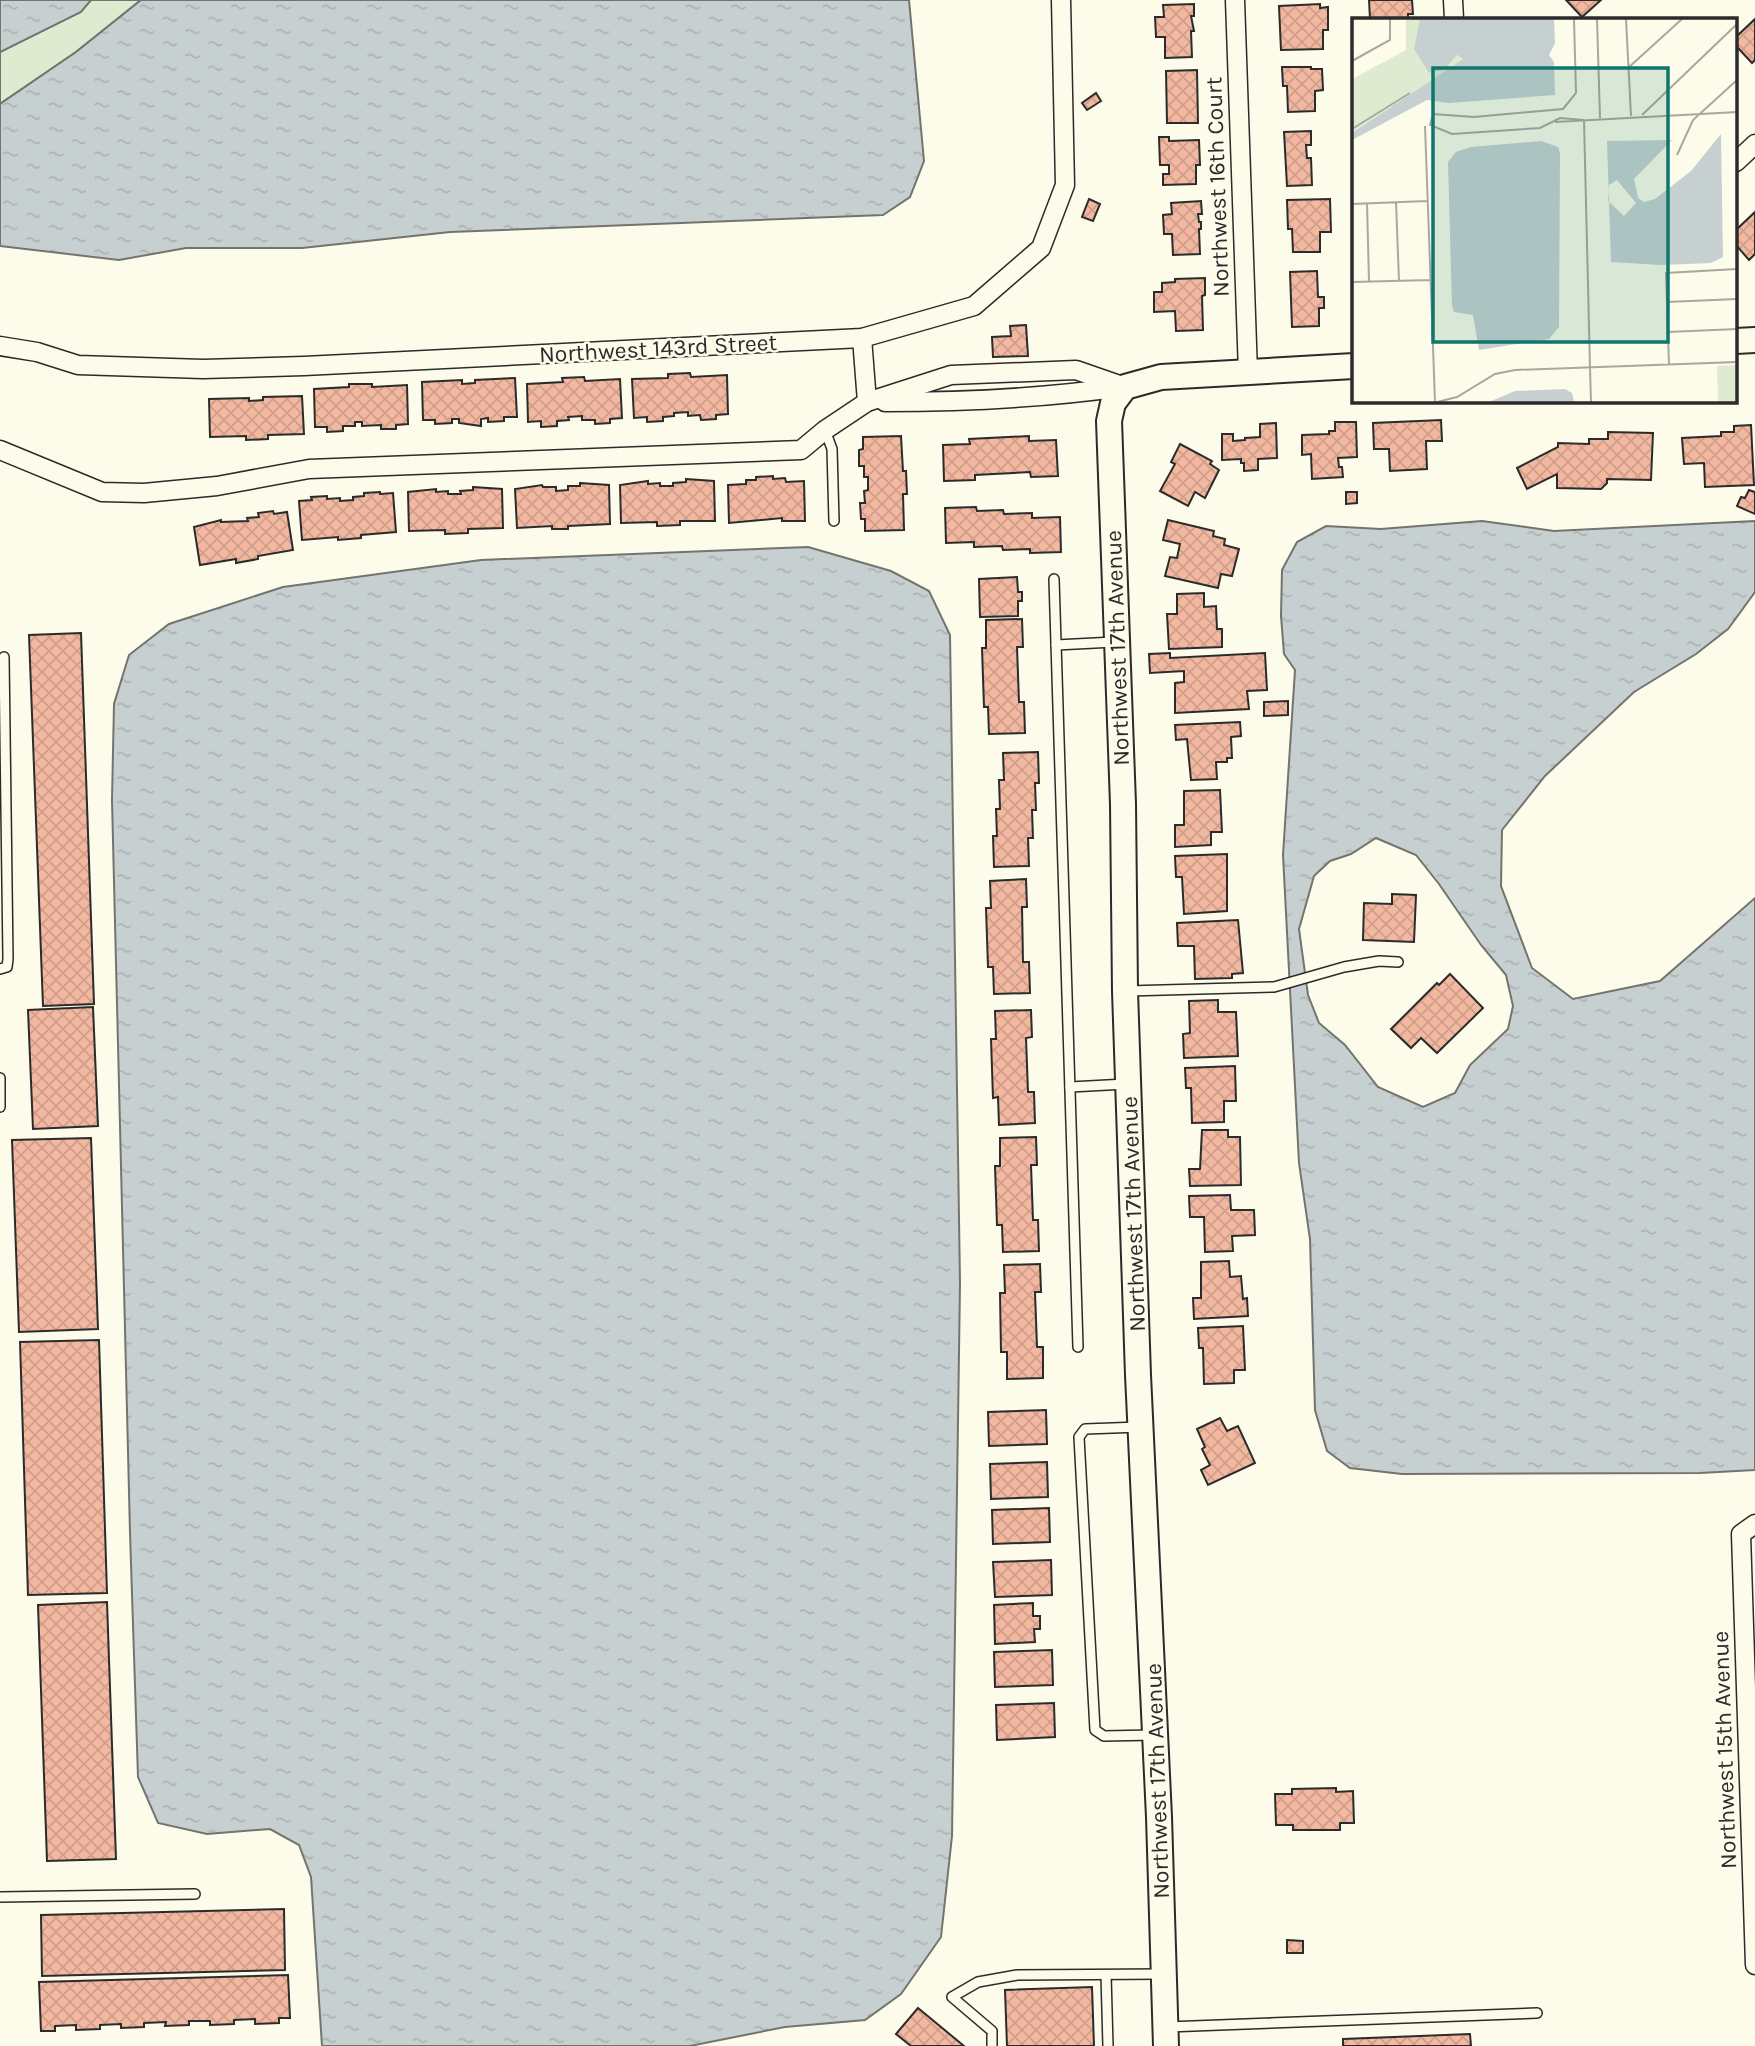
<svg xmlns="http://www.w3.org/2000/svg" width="1755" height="2046" viewBox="0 0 1755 2046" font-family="Karla,sans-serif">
  <defs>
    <pattern id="water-ripples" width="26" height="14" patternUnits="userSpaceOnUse" patternTransform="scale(1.75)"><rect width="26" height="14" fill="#c7d0d0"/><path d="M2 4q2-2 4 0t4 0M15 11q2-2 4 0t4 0" fill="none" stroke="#abb3b3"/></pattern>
    <pattern id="building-cross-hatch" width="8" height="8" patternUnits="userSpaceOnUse" patternTransform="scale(1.75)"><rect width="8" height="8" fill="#f2b8a0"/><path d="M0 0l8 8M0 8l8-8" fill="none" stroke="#d09e8a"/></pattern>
  </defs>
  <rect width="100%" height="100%" fill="#fdfbea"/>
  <!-- park -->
  <path fill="#deebd1" stroke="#74746e" stroke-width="2" d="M91,0H141L76,52L0,104V52L80,12Z"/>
  <!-- water -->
  <g fill="url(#water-ripples)" stroke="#74746e" stroke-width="2" fill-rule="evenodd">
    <path d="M0,0H91L81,12L0,52Z"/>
    <path d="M141,0H909L924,161L910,197L883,215L450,232L302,248H186L119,260L0,246V104L76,52Z"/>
    <path d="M1482,521L1554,531L1755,521V592L1728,629L1696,654L1634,692L1545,776L1502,830L1501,886L1532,968L1573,999L1660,981L1755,898V1470L1700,1473L1402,1474L1350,1468L1327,1451L1315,1410L1310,1239L1299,1163L1283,855L1295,670L1284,654L1281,616L1282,570L1297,542L1326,526L1381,529ZM1376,838L1416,855L1439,884L1481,945L1506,975L1513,1006L1508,1029L1470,1065L1455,1093L1423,1107L1378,1087L1345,1045L1319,1023L1308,995L1299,929L1314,876L1330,861L1351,854Z"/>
    <path d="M808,547L891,571L929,591L950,635L960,1283L952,1836L941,1937L901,1994L865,2020L785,2027L690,2046H322L311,1877L299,1845L270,1829L207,1834L158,1823L138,1777L130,1533L112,800L114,704L129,655L169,624L283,587L481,560Z"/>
  </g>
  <!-- building -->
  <g fill="url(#building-cross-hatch)" stroke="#2b2b2b" stroke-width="2">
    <path d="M1369,0H1412L1413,14H1408V19H1370Z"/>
    <path d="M1566,0H1601L1582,17Z"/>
    <path d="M1194,4V16H1191L1194,31H1191L1192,57L1165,58V37H1156L1155,17H1164L1163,5Z"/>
    <path d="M1320,4V8L1328,7V30H1323V49L1281,50L1279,6Z"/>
    <path d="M1755,19V60L1752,63L1738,48L1736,50V37Z"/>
    <path d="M1282,67H1311V69H1322L1323,90L1315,91V111L1288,112L1287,86H1283Z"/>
    <path d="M1197,70L1198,123H1167L1166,71Z"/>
    <path d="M1096,93L1101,101L1087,110L1082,103Z"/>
    <path d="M1311,131V145H1306L1307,158H1311L1312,185L1287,186L1284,132Z"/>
    <path d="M1159,137H1169V141L1199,140L1200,165H1196V184L1163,185V174H1169V165H1160Z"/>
    <path d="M1089,199L1100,204L1093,221L1082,217Z"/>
    <path d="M1330,199L1331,232H1320V252H1293L1292,229H1288L1287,200Z"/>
    <path d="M1201,201L1202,214H1198L1199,222H1201V229H1199L1200,254L1173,255L1172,234H1164L1163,215L1172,214L1171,203Z"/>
    <path d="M1755,212V254L1749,260L1736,245V230Z"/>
    <path d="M1317,271L1318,297H1324V308H1319V326L1292,327L1290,272Z"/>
    <path d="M1205,278V295L1202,296L1203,330L1176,331L1175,311L1154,312V292H1162V283L1175,282V279Z"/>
    <path d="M1026,325L1028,356L993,357L992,337L1011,336L1010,326Z"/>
    <path d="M690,373L691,377L727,375L728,414L716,415V419L701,420L700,415L688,416V412L674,413V416L663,417V421L647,422V417L634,418L632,379L668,378V374Z"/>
    <path d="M584,377L585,381L620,379L622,418L610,419V423L595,424V420H582V416L568,417L569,420L557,421V426L541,427V421L528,422L527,384L563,382L562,378Z"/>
    <path d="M515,378L517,417H504V421L488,422V418L481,419V426L459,423V419H452V423L435,424V420H423L422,382L462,380V384L475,383V380Z"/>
    <path d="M349,384H372V387L407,385L408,424L396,425V429H381V425L362,426V422H355V426H343V431L327,432V427H315L314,389L349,387Z"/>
    <path d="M302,396L304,434L268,435V439L246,440V436L210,437L209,399L249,398V401L263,400V397Z"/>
    <path d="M1441,420L1442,441H1426L1427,469L1390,471L1389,449H1374L1373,423Z"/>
    <path d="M1335,422H1356L1357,457L1338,458L1339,467H1342L1343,477L1312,479L1311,454L1302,455V435L1329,434V431H1335Z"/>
    <path d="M1276,423L1277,458L1258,459V470L1244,471V463H1241V459L1222,460V434H1233V441L1245,440V438L1260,437V424Z"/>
    <path d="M1751,425L1754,485L1705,487L1704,463L1684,464L1682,438L1721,436V432H1734V426Z"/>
    <path d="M1608,432L1653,433L1651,480L1607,479V483L1601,489L1557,488V474L1527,489L1517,468L1558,447V443L1589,444V439H1608Z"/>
    <path d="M901,436L903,471H906L907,494H903L904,530L865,531V519H861L860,503H865L864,491L868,490V477H864V466H859V450L863,449V437Z"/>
    <path d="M1029,436V441L1056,440L1058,476L1031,477L1030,472L975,475V480L944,481L943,445L970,444L969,439Z"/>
    <path d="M1180,444L1212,461L1210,464L1219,470L1205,498L1195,492L1188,506L1160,491L1175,464L1171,462Z"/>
    <path d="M773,476V479L785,478L786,482L804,481L805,521H782V518L729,523L728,485L746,484V480H756V477Z"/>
    <path d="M686,479L714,481L715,521H680V525L657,526V522L621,523L620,485L648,481V484L660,483V486H673V483L686,482Z"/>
    <path d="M580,483L609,485L610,524L568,526V529H552V526L517,528L515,489L542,485L543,487H556V491L568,490V486H580Z"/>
    <path d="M473,487L502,489L503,528L468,529V533L445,534V530L409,531L408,492L436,489V492L448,491V494H461L460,491L473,490Z"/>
    <path d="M1749,490L1755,492V514L1737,506L1741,497L1745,498Z"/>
    <path d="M380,492V494L393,493L396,532L361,535V538L338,540V537L302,540L299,501L312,500L311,497L327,496V499L340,498V501L353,500V497L364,496V493Z"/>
    <path d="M1346,492H1357V503L1346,504Z"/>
    <path d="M976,507L977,511L1003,510L1004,514L1032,513V518L1060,517L1061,552L1030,553V549L1003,550L1002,546L974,547V542L946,543L945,508Z"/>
    <path d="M273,511L274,514L287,512L293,550L258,556V559L236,563V559L200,565L194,527L221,520V522L248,521L247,518L259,517L258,513Z"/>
    <path d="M1168,520L1214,531L1213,536L1225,539L1224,545L1239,549L1232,576L1221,574L1218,588L1165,576L1170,557L1177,558L1180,544L1163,540Z"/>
    <path d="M1017,577L1018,592H1022V601H1018V616L980,617L979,579Z"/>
    <path d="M1204,593V607L1216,606L1217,629H1222V647L1169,649L1167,614H1177V594Z"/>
    <path d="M1022,619L1023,647H1017L1019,702H1024L1025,733L989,734L988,707H984L982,648H986V620Z"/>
    <path d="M81,633L94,1004L43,1006L29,635Z"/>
    <path d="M1170,653V658L1265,653L1267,690L1247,691L1249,709L1175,713V683L1184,682V671L1150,673L1149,654Z"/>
    <path d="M1288,701V715L1264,716V702Z"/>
    <path d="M1240,722L1241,736L1231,737L1232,758H1227V762H1216L1217,779L1191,780L1187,739L1176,740L1175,725Z"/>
    <path d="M1038,752L1039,783H1035L1036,810H1032L1033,838H1028L1029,866L994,867L993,836H997L996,809H1000L999,780H1004L1003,753Z"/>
    <path d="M1220,790L1222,832H1211V845L1175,847V825H1184V791Z"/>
    <path d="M1227,854V911L1184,914L1182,877H1176L1175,856Z"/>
    <path d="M1026,879L1027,907H1022L1023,962H1029L1030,993L994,994L993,967H988L986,908H991L990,881Z"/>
    <path d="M1392,894L1416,895L1414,942L1363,940L1364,903L1392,904Z"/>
    <path d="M1238,920L1243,973L1232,974V978L1195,979L1194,946H1178L1177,923Z"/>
    <path d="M1450,974L1483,1008L1437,1053L1421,1038L1411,1048L1391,1029L1437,983L1439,985Z"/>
    <path d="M1218,1000V1012H1236L1238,1056L1184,1058L1183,1034L1190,1033L1189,1001Z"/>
    <path d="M93,1007L98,1126L33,1129L28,1010Z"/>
    <path d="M1031,1010L1032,1037L1026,1038L1028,1092H1034L1035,1123L999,1125L998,1097L993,1098L991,1039H996L995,1011Z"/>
    <path d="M1235,1066L1236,1101H1224V1122L1192,1123L1191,1088H1186L1185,1068Z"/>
    <path d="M1202,1130H1228V1137H1240L1241,1185L1190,1186L1189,1169H1200Z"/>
    <path d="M1036,1137L1037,1165H1031L1033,1220H1038L1039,1251L1003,1252L1002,1225H997L995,1166H1000V1138Z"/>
    <path d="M91,1138L98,1329L19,1332L12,1140Z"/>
    <path d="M1230,1195L1231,1210H1254L1255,1235L1232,1236L1233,1251L1205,1252L1204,1217H1190L1189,1196Z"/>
    <path d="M1229,1261L1230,1277L1241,1276L1243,1299L1247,1298L1248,1316L1194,1319L1193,1298H1201V1262Z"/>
    <path d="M1040,1264L1041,1292H1035L1037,1347H1043V1378L1007,1379V1352H1001L1000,1293H1005L1004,1265Z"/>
    <path d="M1243,1326L1245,1370H1234V1383L1204,1384L1203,1348H1199L1198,1328Z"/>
    <path d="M99,1340L107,1593L28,1595L20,1342Z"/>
    <path d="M1046,1410L1047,1444L989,1446L988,1412Z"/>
    <path d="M1220,1418L1227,1431L1238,1426L1255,1463L1208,1485L1201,1470L1210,1465L1202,1449L1205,1447L1197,1429Z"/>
    <path d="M1047,1462L1048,1497L991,1499L990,1464Z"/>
    <path d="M1049,1508L1050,1542L993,1544L992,1510Z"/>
    <path d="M1051,1560L1052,1595L995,1597L993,1562Z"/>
    <path d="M107,1602L116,1859L47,1861L38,1605Z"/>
    <path d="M1033,1603V1616H1040V1629H1034L1035,1642L995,1644L994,1605Z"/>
    <path d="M1052,1650L1053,1685L995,1687L994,1652Z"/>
    <path d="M1054,1703L1055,1737L997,1740L996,1705Z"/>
    <path d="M1336,1788V1792L1353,1791L1354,1823H1340V1830H1293V1825H1276L1275,1794H1292V1789Z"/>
    <path d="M284,1909L285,1970L42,1976L41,1915Z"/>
    <path d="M1287,1940L1303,1941V1953H1287Z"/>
    <path d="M288,1975L290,2018H279V2023L255,2024V2019L234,2020V2024L210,2025V2021H189V2025L165,2026L166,2022L144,2023V2027L121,2028V2024L100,2025V2029L76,2030V2025L55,2026V2031H41L39,1982Z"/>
    <path d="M1092,1987L1094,2046H1007L1005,1990Z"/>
    <path d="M918,2008L964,2046H911L896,2034Z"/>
    <path d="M1470,2034L1471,2046H1343V2039Z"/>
  </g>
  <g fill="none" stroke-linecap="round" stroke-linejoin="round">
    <defs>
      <g id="lane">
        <path d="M825,430L832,449L834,521"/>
        <path d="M1054,579L1078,1347"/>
        <path d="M1056,645L1114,642"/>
        <path d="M0,969L7,967L8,959L4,657"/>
        <path d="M1127,991L1274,987L1344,967L1379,961L1398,962"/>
        <path d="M0,1078V1107"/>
        <path d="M1070,1087L1126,1084"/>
        <path d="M1140,1427L1085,1429L1079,1437L1095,1730L1104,1736L1154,1735"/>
        <path d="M0,1897L195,1894"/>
        <path d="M1106,1975L1108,2046"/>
        <path d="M1167,2027L1537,2013"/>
        <path d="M992,2046V2031L952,1997L978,1982L1017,1975L1162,1974"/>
      </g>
      <g id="street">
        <path d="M1235,0L1248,373"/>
        <path d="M1453,0L1454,19"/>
        <path d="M1736,162L1755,144"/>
        <path d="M862,338L867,402"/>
        <path d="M0,346L37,352L78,365L203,369L304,366L862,338L974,306L1041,248L1065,185L1061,0"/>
        <path d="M885,402C964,402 1043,398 1122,387"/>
        <path d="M0,450L102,492L144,493L217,486L309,469L801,450L825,430L867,402L951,375L1076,370L1125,387"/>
        <path d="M1755,1524L1741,1534L1755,1965"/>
      </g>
      <g id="secondary">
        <path d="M1736,341L1755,340"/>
        <path d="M1166,2046L1159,1817L1138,1375L1125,991L1123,804L1109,421L1113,403L1125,387L1161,377L1354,366"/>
      </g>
    </defs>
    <!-- lane casing -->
    <use href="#lane" stroke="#2b2b2b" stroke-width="12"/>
    <!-- street casing -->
    <use href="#street" stroke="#2b2b2b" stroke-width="21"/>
    <!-- secondary casing -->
    <use href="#secondary" stroke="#2b2b2b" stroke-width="28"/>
    <!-- lane -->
    <use href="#lane" stroke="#fdfbea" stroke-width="9"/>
    <!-- street -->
    <use href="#street" stroke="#fdfbea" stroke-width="18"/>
    <!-- secondary -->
    <use href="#secondary" stroke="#fdfbea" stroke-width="24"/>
  </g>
  <g text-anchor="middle" stroke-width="5" stroke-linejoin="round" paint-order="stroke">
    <!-- street labels -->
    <g font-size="23" fill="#2b2b2b" stroke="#fdfbea">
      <text transform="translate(1217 187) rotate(-92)" y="8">Northwest 16th Court</text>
      <text transform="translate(658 348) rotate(-3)" y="8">Northwest 143rd Street</text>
      <text transform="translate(1117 648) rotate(-92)" y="8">Northwest 17th Avenue</text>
      <text transform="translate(1133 1214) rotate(-92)" y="8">Northwest 17th Avenue</text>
      <text transform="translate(1724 1750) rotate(-92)" y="8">Northwest 15th Avenue</text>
      <text transform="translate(1157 1781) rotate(-92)" y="8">Northwest 17th Avenue</text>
    </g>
  </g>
  <!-- overview -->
  <g transform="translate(1352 18)">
    <rect width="385" height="385" fill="#fdfbea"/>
    <path d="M54,1H68L65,27L77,55L92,52L105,37L111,41L0,115V61L54,32ZM385,347V384H366L365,348Z" fill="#deebd1"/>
    <path d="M68,1H202L203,25L197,37L202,44L203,77L97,85L75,82L0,122V115L111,41L105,37L92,52L77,55L62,31ZM369,116L371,239L359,245L309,247L259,244L255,123L320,122L282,161L286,180L292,184L303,181L339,153ZM265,162L284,185L272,198L256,183L257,167ZM189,123L206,129L208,135L207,309L197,321L127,332L121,297L102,294L100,288L96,144L104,134L119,129ZM213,371L220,375L222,384H137L163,373Z" fill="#c7d0d0" fill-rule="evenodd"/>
    <path fill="none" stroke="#a9a89e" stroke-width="2" d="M222,1L224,75L211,91L122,99L81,96L78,107L100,116L188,110L208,100L232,102M245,1L248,100M274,1L279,98M0,43L38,22V1M276,50L330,1M290,97L385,6M232,102L238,350M203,104L385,94M73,108L83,384M0,111L58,75M325,137L341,102L385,62M44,184L47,263M15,185L17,263M0,186L75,183M0,264L79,262M315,284L385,281M316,314L385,311M317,347L314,255L385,251M238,350L239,384M85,384L105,379L143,356L163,352L385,344"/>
    <path fill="#0f766e" fill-opacity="0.15" stroke="#0f766e" stroke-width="3.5" d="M81,50H316V324H81Z"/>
    <rect width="385" height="385" fill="none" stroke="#2b2b2b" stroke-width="3.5"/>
  </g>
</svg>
